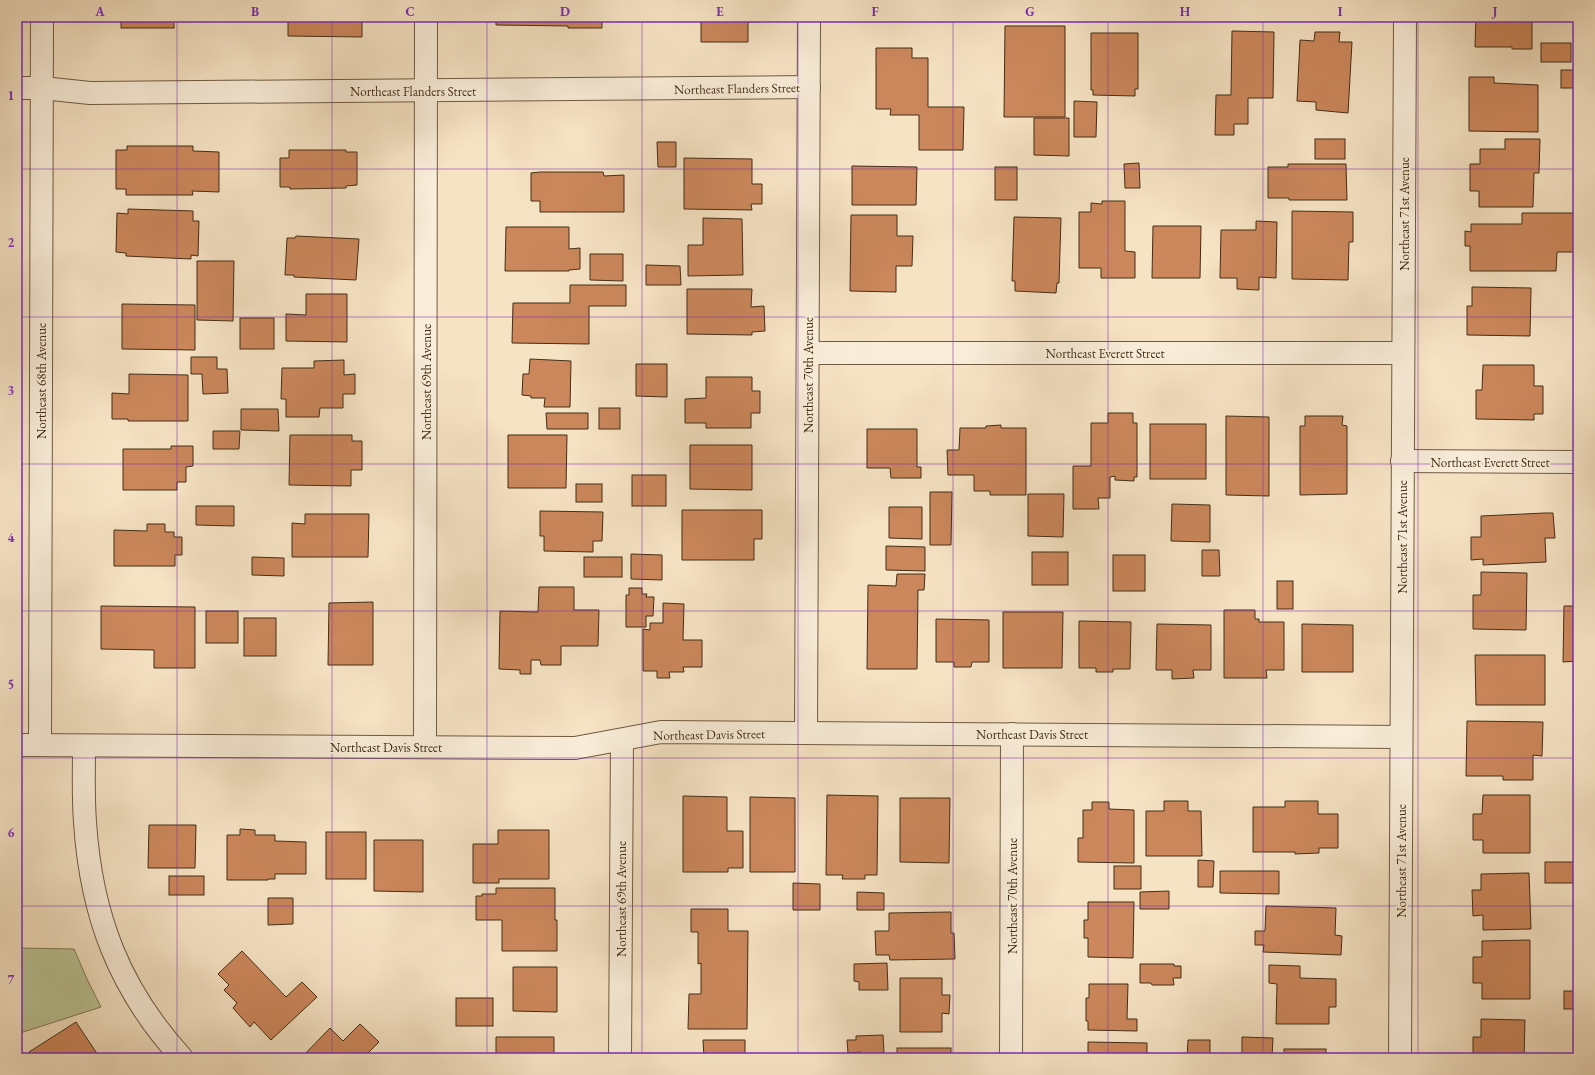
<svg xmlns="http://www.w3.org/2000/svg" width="1595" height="1075" viewBox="0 0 1595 1075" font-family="'EB Garamond',serif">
  <rect width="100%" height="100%" fill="#f6e3c4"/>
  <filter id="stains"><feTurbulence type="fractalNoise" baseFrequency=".005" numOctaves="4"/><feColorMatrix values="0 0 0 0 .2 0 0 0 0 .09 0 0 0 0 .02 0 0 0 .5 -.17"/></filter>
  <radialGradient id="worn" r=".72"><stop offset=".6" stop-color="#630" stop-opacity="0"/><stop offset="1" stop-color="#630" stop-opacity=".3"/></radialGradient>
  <!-- green -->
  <path fill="#bbc495" stroke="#7e7956" d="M17,948L74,949L87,979L101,1007L17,1034Z"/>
  <!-- building -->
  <g fill="#cc875c" stroke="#422e17">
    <rect x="121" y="17" width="53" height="11"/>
    <path d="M288,17H362V37L288,36Z"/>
    <path d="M496,17H602V28H568V26L496,25Z"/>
    <path d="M701,17H760V22H748V42H701Z"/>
    <path d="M1476,17H1525V20H1532V49H1512V47H1475Z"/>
    <path d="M1005,26H1065V117H1004Z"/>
    <path d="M1232,31L1274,32L1273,98H1248V124H1234V135H1215L1216,95H1231Z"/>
    <path d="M1315,32H1340L1339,42H1352L1348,113L1316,110V102L1297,101L1300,40L1314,41Z"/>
    <path d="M1091,33H1138V89H1135V96L1093,95V90H1091Z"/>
    <rect x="1541" y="43" width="30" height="19"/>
    <path d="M876,48H912V58H928V107H964L963,150H919V115H890L891,109H876Z"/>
    <rect x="1561" y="70" width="17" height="18"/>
    <path d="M1469,77H1494V83L1538,85V132L1469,131Z"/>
    <path d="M1074,101L1097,102L1096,137H1074Z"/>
    <path d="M1034,118H1069V156L1034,155Z"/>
    <rect x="1315" y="139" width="30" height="20"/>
    <path d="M1505,139H1540L1539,173H1534L1533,207H1479V191H1470V164H1480V149H1505Z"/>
    <path d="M657,142H676V167H658Z"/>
    <path d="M127,146H193V151L219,152V192L192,191L193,195H126V189H116V150H127Z"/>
    <path d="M289,150H346V152H357V185L346,186V188L290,189V187H280V158H289Z"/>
    <path d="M684,158L752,159V184H762V204H751L752,210L684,209Z"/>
    <path d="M1139,163L1140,188H1125L1124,164Z"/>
    <path d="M1288,164H1346L1347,200H1289V198H1268V167H1288Z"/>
    <path d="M852,166L917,167L916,205H852Z"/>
    <rect x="995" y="167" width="22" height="33"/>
    <path d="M540,172H603L604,176L624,175V212H540V201H531V173Z"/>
    <path d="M1102,201H1125V251L1135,252V278H1101V268H1079V212H1091V203L1102,204Z"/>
    <path d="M128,209L193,211V221H199L198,256L191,255V259L126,256V253L116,252L117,213L128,214Z"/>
    <path d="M1292,211L1353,212V242H1349L1348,280L1292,279Z"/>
    <path d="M1522,213H1578V252H1557L1556,271H1470V246H1465V231L1471,232V224H1522Z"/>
    <path d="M851,215H897V236H913L912,266H896V292L850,291Z"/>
    <path d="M1014,217L1061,218L1059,283H1057L1056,293L1015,291V281H1012Z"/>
    <path d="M703,218L742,219L743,275L688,276V245H703Z"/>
    <path d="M1256,221L1277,222L1276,278L1259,277V290L1237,289V278H1220L1221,230H1256Z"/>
    <path d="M1153,226H1201L1200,278H1152Z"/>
    <path d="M506,227H569V249L580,248V269L569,270V271H505Z"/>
    <path d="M296,236L359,239L356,280L294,277V275H285L287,238H295Z"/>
    <path d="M590,254H623V281L590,280Z"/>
    <path d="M197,261H234L233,321L197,320Z"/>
    <path d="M646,265L680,266L681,285H646Z"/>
    <path d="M570,285H626V306H589V344L512,343L513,303H570Z"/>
    <path d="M1472,287L1531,288L1530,336L1467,335V306H1472Z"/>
    <path d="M687,289H752L751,307L764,306L765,331L752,332V335L687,334Z"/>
    <path d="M306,294H347V342L286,341V314L306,315Z"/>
    <path d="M122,304L195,305V350L122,349Z"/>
    <rect x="240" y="318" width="34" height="31"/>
    <path d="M191,357H217V369H227L228,393L203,394L202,374H191Z"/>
    <path d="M530,359L571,361L570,407H544L545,398H531V396L522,395L523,374H529Z"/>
    <path d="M344,360V375L355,374V394H343V408H320L319,417H286V399H281L282,368H314V361Z"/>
    <path d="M636,364H667V397L636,396Z"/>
    <path d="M1483,365H1534V386H1543V414H1534V420L1476,419V390H1482Z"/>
    <path d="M129,374L188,375V421H128V419H112V393L129,394Z"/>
    <path d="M706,377H752V391H760V413H751V428H706V423H685V399L706,398Z"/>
    <rect x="599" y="408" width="21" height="21"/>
    <path d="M241,409H278L279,431L241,430Z"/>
    <path d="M546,413H588V429H547Z"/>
    <path d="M1108,413H1133V423H1137V477H1134V481L1115,480V476L1110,477V498H1098L1099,509H1073V466H1091V423H1108Z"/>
    <path d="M1226,416L1269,417V496L1226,495Z"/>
    <path d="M1305,416H1343L1342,425L1347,426V494L1300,495V426H1305Z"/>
    <rect x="1150" y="424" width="56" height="55"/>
    <path d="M1001,425V428H1026V495H990V491H974V475H948L947,450H959L960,428H986V426Z"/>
    <path d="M867,429H917V467H921V478H891L890,468H867Z"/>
    <path d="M213,431H240L239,449H213Z"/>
    <path d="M290,435H352V441H362V470H351V486L289,485Z"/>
    <path d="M508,435H567L566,488H508Z"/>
    <path d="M690,445H752V490L690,489Z"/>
    <path d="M171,446H193V466L186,467V482H177V490H123V449H171Z"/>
    <rect x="632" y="475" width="34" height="31"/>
    <rect x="576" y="484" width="26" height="18"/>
    <path d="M930,492H952L951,545H930Z"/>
    <path d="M1028,494H1064L1063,537L1028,536Z"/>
    <path d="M1172,504L1210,505V542L1171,541Z"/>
    <path d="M196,506H234V526L196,525Z"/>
    <path d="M889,507H922V539L889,538Z"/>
    <path d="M682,510H762V539H754V560H682Z"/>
    <path d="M540,511L603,512L602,541H593V552L544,551V536H540Z"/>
    <path d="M1545,513H1553L1555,538H1545L1546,562L1483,565V559L1471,560V537H1481V516Z"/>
    <path d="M305,514H369L368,557H292V523L305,524Z"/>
    <path d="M147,524H165V532H174V537H182V555H175V566H114V530L147,531Z"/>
    <path d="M886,546L925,547V571L886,570Z"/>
    <path d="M1202,550H1219L1220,576H1202Z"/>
    <rect x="1032" y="552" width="36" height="33"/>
    <path d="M631,554L662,555V580L631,579Z"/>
    <rect x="1113" y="555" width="32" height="36"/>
    <path d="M252,557L284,558V576L252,575Z"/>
    <rect x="584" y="557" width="38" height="20"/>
    <path d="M1481,572L1527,573L1526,630L1473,629V595H1481Z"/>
    <path d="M897,574H925L924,590H918L917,669H867L868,585L896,586Z"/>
    <rect x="1277" y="581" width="16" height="28"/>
    <path d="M539,587H574V610H599L598,646H561V665H541L540,660H531V674H520V670L499,669L500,611L538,612Z"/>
    <path d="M629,588H642V594H647L646,597H654L653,616H646V627H626V595H629Z"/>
    <path d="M373,602V665H328L329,603Z"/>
    <path d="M663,603L684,604L683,640H702V667H683L684,672H669L670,678H657V671H643V629L650,630V623H663Z"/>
    <path d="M101,606L195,607V668H154V650L101,649Z"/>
    <path d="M1564,606H1578V661L1563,662Z"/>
    <path d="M1224,610H1255V619H1259V622H1284V670H1266L1267,678H1224Z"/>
    <rect x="206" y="611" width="32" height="32"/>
    <path d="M1003,612H1063L1062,668H1003Z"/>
    <rect x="244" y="618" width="32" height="38"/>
    <path d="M936,619L989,620V662H972L971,667H954V662H936Z"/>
    <path d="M1079,621L1131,622L1130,669H1113V672H1096V668H1079Z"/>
    <path d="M1157,624L1211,625V670H1193L1194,678L1172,679V670H1156Z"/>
    <path d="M1302,624L1353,625V672H1302Z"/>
    <path d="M1475,655H1545V705H1476Z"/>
    <path d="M1467,721L1543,722L1542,756L1533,755V780H1503V776H1466Z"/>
    <path d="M827,795L878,796L877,875H865V879H842L843,875H826Z"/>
    <path d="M1483,795H1530V853H1483V840H1473V814H1482Z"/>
    <path d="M683,796L727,797V831H743V868H728V872H683Z"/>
    <path d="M750,797L795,798V872H750Z"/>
    <path d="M900,798H950L949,863L900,862Z"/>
    <path d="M1164,801H1188V811H1201L1202,856H1146V811H1164Z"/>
    <path d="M1285,801H1318V814H1338V848H1319V853L1295,854V852H1253V807H1285Z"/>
    <path d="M1092,802H1109V809L1134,810V863L1078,862V838H1083V810H1092Z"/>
    <path d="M149,825H196L195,868H148Z"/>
    <path d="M240,829L255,830V835H275V841L306,842V874H275V879H268V880H227V835H240Z"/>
    <path d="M498,830H549V879H499V883H473V844H498Z"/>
    <rect x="326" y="832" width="40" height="47"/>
    <path d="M374,840H423V892L374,891Z"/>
    <path d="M1198,860L1214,861L1213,887H1198Z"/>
    <rect x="1545" y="862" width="30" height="21"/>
    <rect x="1114" y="866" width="27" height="23"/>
    <path d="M1220,871H1279V894L1220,893Z"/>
    <path d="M1529,873L1531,929L1483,930V915L1473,916L1472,890H1481V874Z"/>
    <rect x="169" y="876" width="35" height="19"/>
    <path d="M793,883L820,884V910H793Z"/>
    <path d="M496,888H555V920H557V951H502V920H476V896H482V894H496Z"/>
    <path d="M1169,891V909H1140V892Z"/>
    <path d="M857,892L884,893V910H857Z"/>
    <path d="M268,898H293V924L268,925Z"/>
    <path d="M1088,902H1134L1133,958L1088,957V938H1084V920H1088Z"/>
    <path d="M1266,906L1336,908L1335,935L1342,936L1341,955L1263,952L1264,945H1255V931H1265Z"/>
    <path d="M691,909H728V931H748L747,1029H688L689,994H701V963L698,964V932H691Z"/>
    <path d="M951,912V933H954L955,959L890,960L889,955H876L875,931H889V913Z"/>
    <path d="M1530,940V999H1482V983H1473V957H1482V941Z"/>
    <path d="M242,951L286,997L302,982L317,997L271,1040L254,1022L250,1027L233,1008L237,1003L224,990L229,985L218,974Z"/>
    <path d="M887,963L888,990H859V982L854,981V964Z"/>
    <path d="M1140,964H1174V966H1181V978H1173L1174,985H1152L1151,983H1140Z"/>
    <path d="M1269,965L1300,966V978L1336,979V1007H1329V1024H1276L1277,984L1269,983Z"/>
    <path d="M513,967H557V1012L513,1011Z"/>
    <path d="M900,978H942V995H950L949,1014L942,1013V1032H900Z"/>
    <path d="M1089,984H1128L1127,1019H1137V1031L1088,1030V1021H1086V998H1089Z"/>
    <rect x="1564" y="991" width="14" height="18"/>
    <rect x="456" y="998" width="37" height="28"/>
    <path d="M1481,1019L1525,1020L1524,1058H1473V1037H1481Z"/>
    <path d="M76,1022L98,1055L94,1058H33L29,1052Z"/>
    <path d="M360,1024L379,1042L363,1058H301L330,1028L343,1041Z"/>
    <path d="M883,1035L884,1053H877L878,1058H861V1052L848,1053L847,1040H856V1036Z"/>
    <path d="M496,1037H554V1054H557V1058H496Z"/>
    <path d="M1242,1037L1273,1038L1272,1057H1242Z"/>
    <path d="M703,1040H745V1058H695L704,1057Z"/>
    <path d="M1188,1040H1210V1058H1187Z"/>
    <path d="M1088,1042L1147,1043V1058H1088Z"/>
    <rect x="897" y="1048" width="54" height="10"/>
    <rect x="1284" y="1049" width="42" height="9"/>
  </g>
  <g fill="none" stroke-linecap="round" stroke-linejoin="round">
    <defs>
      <g id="street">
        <path d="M17,88H42L90,93L809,87"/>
        <path d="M808,353H1403"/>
        <path d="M1402,461L1578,462"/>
        <path d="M806,733L809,17"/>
        <path d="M17,745L575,748L661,732L1401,737"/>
        <path d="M40,745L42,17"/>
        <path d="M84,746C84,771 83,797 85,822C91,915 119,989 182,1058"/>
        <path d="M425,747L426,17"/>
        <path d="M620,1058L622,740"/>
        <path d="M1011,1058L1012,734"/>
        <path d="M1400,1058L1405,17"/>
      </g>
    </defs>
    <!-- street casing -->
    <use href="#street" stroke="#6f5b42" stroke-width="24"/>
    <!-- street -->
    <use href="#street" stroke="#f9edd9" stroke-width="22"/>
  </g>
  <!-- grid -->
  <path fill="none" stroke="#7b2cbf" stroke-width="1" stroke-opacity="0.55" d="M177,17V1058M332,17V1058M487,17V1058M642,17V1058M798,17V1058M953,17V1058M1108,17V1058M1263,17V1058M1418,17V1058M17,169H1578M17,317H1578M17,464H1578M17,611H1578M17,758H1578M17,906H1578"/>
  <g text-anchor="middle" stroke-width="4" stroke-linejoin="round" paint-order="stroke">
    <!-- street labels -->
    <g font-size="13" fill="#422e17" stroke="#f9edd9">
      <text transform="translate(737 88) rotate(-1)" y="5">Northeast Flanders Street</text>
      <text x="413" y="96">Northeast Flanders Street</text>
      <text transform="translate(1404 214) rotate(-90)" y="5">Northeast 71st Avenue</text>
      <text x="1105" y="358">Northeast Everett Street</text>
      <text transform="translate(808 375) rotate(-90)" y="5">Northeast 70th Avenue</text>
      <text transform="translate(41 381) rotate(-90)" y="5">Northeast 68th Avenue</text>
      <text transform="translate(426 382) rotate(-90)" y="5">Northeast 69th Avenue</text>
      <text x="1490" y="467">Northeast Everett Street</text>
      <text transform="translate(1402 537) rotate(-90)" y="5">Northeast 71st Avenue</text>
      <text transform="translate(709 734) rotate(-1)" y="5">Northeast Davis Street</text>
      <text x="1032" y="739">Northeast Davis Street</text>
      <text x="386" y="752">Northeast Davis Street</text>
      <text transform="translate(1401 861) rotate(-90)" y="5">Northeast 71st Avenue</text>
      <text transform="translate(1012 896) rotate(-90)" y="5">Northeast 70th Avenue</text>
      <text transform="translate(621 899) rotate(-90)" y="5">Northeast 69th Avenue</text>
    </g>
  </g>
  <!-- margin -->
  <rect width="1595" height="1075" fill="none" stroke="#f6e3c4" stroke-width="44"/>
  <rect x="22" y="22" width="1551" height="1031" fill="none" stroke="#7b2cbf" stroke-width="1.5"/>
  <g font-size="13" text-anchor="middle" font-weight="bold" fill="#7b2cbf">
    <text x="100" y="16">A</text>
    <text x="255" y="16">B</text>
    <text x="410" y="16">C</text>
    <text x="565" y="16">D</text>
    <text x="720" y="16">E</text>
    <text x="875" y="16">F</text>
    <text x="1030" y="16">G</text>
    <text x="1185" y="16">H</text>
    <text x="1340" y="16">I</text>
    <text x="1495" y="16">J</text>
    <text x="11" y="100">1</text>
    <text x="11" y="247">2</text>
    <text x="11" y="395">3</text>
    <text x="11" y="542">4</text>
    <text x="11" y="689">5</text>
    <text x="11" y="837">6</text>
    <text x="11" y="984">7</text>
  </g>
  <rect width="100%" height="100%" filter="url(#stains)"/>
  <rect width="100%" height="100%" fill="url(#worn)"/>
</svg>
